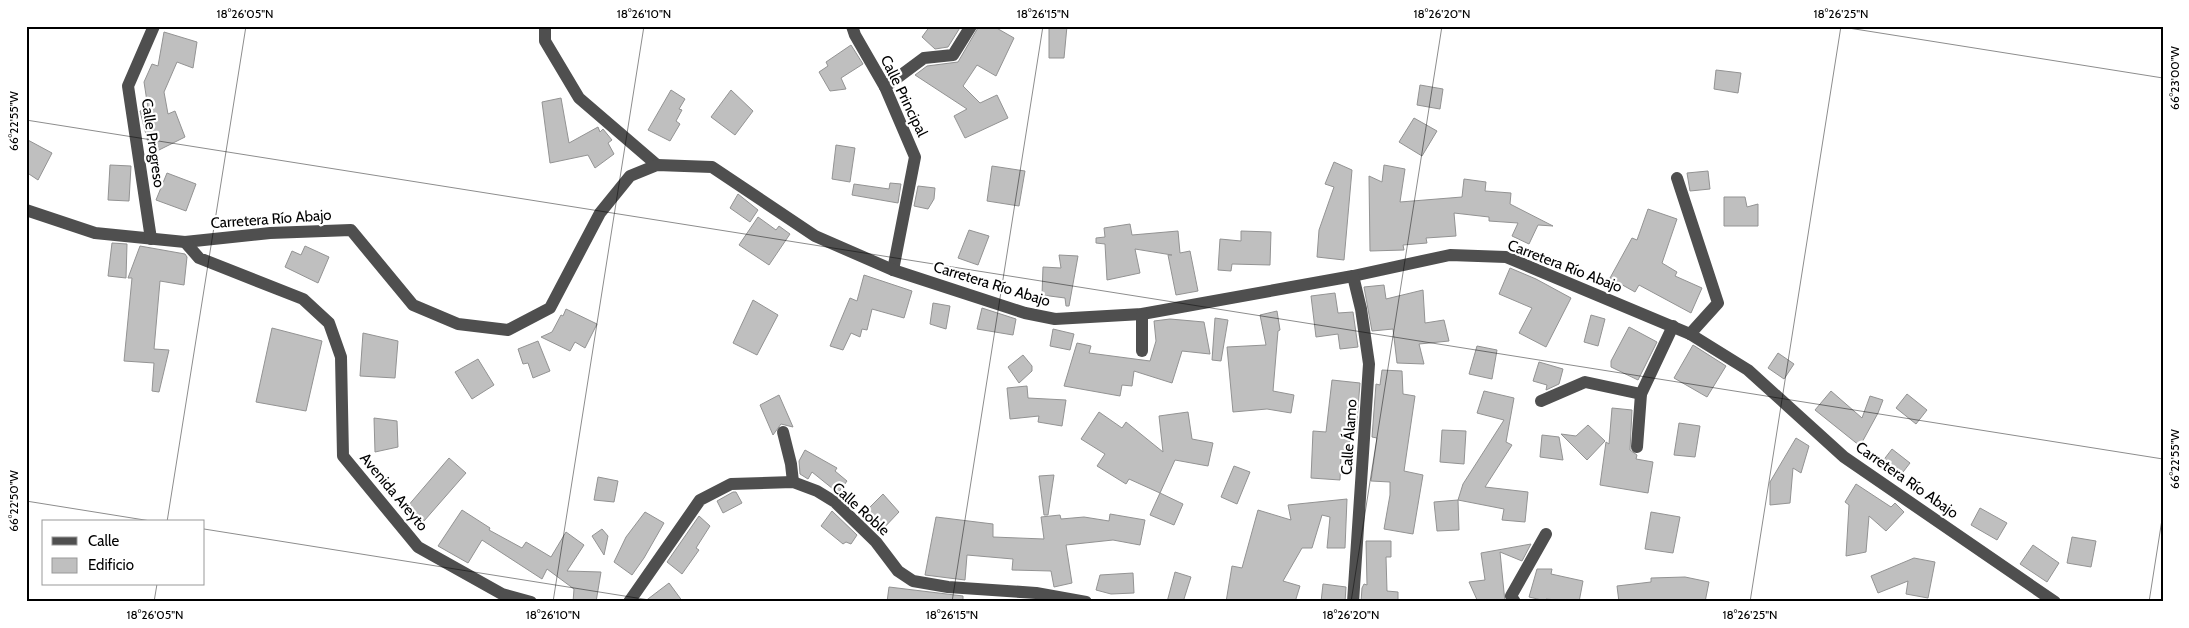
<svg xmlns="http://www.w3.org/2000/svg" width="2189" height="628" viewBox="0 0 2189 628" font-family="Cabin,sans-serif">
  <rect width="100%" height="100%" fill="#fff"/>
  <!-- building -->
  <g fill="#bfbfbf" stroke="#939393">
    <path d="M930,26H961L948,47L935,49L922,37Z"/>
    <path d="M979,26H993L1014,38L996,76L977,65L963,86L980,103L997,95L1008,118L965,138L954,116L967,109L915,75L927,66L958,62Z"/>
    <path d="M1049,26H1067L1064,58H1049Z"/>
    <path d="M164,32L197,42L193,68L177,62L164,92L168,114L175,111L185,137L151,154L140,111L148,108L144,82L152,64L158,66Z"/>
    <path d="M851,45L863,64L841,78L846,89L830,91L819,72L828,66L826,62Z"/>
    <path d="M1716,70L1741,73L1738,93L1714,89Z"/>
    <path d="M1420,85L1443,89L1440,109L1417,105Z"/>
    <path d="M671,90L685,99L679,109L682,110L676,121L680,124L670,141L648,130Z"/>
    <path d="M731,90L753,111L735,135L711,117Z"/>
    <path d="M561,98L569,143L598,127L600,132L603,129L612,140L608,143L614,154L595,168L588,155L550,163L542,102Z"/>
    <path d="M1414,118L1437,131L1422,156L1399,142Z"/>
    <path d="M26,139L52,153L38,180L26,172Z"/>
    <path d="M836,145L855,148L850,182L832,179Z"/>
    <path d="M1334,162L1352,170L1344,260L1317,257L1319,230L1334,187L1325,184Z"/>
    <path d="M110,165L131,166L129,201L108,200Z"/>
    <path d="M1384,165L1405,169L1400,202L1462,197L1464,179L1486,182L1485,191L1511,193L1510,204L1553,226L1538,225L1529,244L1512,236L1518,223L1489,221V217L1454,213L1456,236L1426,238L1427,243L1403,245L1404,250L1370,251L1369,176L1382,182Z"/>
    <path d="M992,166L1025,171L1019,206L987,201Z"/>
    <path d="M1708,171L1710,189L1690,191L1687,173Z"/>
    <path d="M167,173L196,184L186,211L156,200Z"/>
    <path d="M890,183L901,184L898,203L852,195L854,184L889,189Z"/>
    <path d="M918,186L935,188L934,199L928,209L914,206Z"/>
    <path d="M738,194L758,210L750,222L730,208Z"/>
    <path d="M1724,197H1745L1747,207L1758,204V226H1724Z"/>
    <path d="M1648,209L1677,219L1662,263L1677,272L1675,276L1702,288L1691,313L1639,285L1635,292L1610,278L1632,238L1637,240Z"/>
    <path d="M758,217L776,230L779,226L790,234L769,265L739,245Z"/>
    <path d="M1130,224L1132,235L1178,231L1180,253L1190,251L1198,291L1176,295L1168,255H1172L1135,249L1140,273L1107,280L1105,244L1096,243V238L1105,237L1104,228Z"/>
    <path d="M969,230L989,236L978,265L958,258Z"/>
    <path d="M1241,231L1271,232L1270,265L1232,264L1231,271L1218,270L1220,239L1241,241Z"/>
    <path d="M112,243L127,244L126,278L108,276Z"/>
    <path d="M140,246L185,254L187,257L184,285L160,281L154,349L169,350L159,392L152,391L154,363L124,361L132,278H128Z"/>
    <path d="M305,246L329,257L318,283L285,267L292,251L301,255Z"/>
    <path d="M1059,255L1078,256L1069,306H1066L1065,298L1042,295L1043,267L1061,268Z"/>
    <path d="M1510,268L1536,279L1571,298L1546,347L1519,333L1532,308L1499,294Z"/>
    <path d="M864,275L912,291L904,318L872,309L867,330L862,329L860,337L851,333L843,350L830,346L850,298L857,301Z"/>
    <path d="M1384,285L1386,299L1423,290L1425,323L1444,320L1449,341L1419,344L1424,364L1397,363L1393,329L1372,331L1364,287Z"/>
    <path d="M1335,293L1338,313L1353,312L1358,347L1340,349L1338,334L1316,337L1311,296Z"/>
    <path d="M753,300L778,315L757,355L733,343Z"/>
    <path d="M933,303L950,306L946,329L930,324Z"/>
    <path d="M982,308L1016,319L1013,335L977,329Z"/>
    <path d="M566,309L597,324L585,348L575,342L570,351L541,337L552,332L561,315L563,316Z"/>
    <path d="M1277,311L1280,330L1278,331L1273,391L1294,395L1291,413L1267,409L1233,412L1227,347L1266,345L1260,315Z"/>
    <path d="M1591,315L1605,319L1598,346L1584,342Z"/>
    <path d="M1215,318L1228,320L1221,361L1212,360Z"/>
    <path d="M1170,319L1204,322L1210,354L1182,351L1172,383L1134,371L1132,386L1122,385L1120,396L1064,386L1077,343L1091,346L1089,353L1150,361L1156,341L1154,321Z"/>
    <path d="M1629,327L1657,342L1638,380L1611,367V361Z"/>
    <path d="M272,328L322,341L306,411L256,402Z"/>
    <path d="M1053,329L1074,334L1070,350L1050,346Z"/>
    <path d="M363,333L398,341L395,378L360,376Z"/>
    <path d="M538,341L550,371L533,378L528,363L523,364L518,349Z"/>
    <path d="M1693,345L1726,366L1707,397L1674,378Z"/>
    <path d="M1477,346L1497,350L1492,379L1469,374Z"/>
    <path d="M1778,353L1794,364L1784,379L1768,368Z"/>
    <path d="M1023,355L1032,366V371L1019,383L1008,367Z"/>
    <path d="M478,359L494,385L472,399L455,372Z"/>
    <path d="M1539,362L1563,369L1559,384L1546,390L1547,385L1533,381Z"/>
    <path d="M1382,370L1402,371L1403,394L1415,396L1404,471L1423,475L1413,534L1384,529L1390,495V482L1371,481L1377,438L1372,437L1376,384L1380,385Z"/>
    <path d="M1332,380L1360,383L1356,433L1350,431L1349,458H1341L1340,480L1311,478L1313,431L1326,432Z"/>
    <path d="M1027,386L1028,398L1066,400L1062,426L1038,422L1039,416L1010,419L1007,388Z"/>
    <path d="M1484,391L1514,398L1506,442L1512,445L1485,487L1528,492L1525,522L1502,520L1504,509L1458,500L1463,484L1504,420L1477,413Z"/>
    <path d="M1831,391L1862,418L1870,396L1883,400L1878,413L1860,446L1815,410Z"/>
    <path d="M1907,394L1927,410L1916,424L1896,408Z"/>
    <path d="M779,395L793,427L781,424L773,435L760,405Z"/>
    <path d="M1612,408L1632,410L1630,450L1637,455L1636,459L1653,462L1648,493L1600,485L1606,442L1609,444Z"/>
    <path d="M1099,412L1122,428L1126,422L1163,452L1159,416L1188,412L1192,439L1213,443L1208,466L1175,460L1160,493L1129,479L1126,484L1097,466L1105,454L1081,439Z"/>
    <path d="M374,418L397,421L398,447L375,452Z"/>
    <path d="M1679,423L1700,426L1695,457L1674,455Z"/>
    <path d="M1588,425L1605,441L1587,460L1561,434L1576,436Z"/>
    <path d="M1442,430L1466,431L1464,464L1440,462Z"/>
    <path d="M1542,435L1559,437L1563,460L1540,457Z"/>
    <path d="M1796,438L1809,446L1801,473L1793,468L1790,503L1770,505V482Z"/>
    <path d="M1892,449L1910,463L1900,476L1882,462Z"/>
    <path d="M805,450L837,468L835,471L847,481L838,493L812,472L808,479L800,474L799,461Z"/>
    <path d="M449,458L466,473L424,521L407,507Z"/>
    <path d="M1234,466L1250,472L1237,504L1221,497Z"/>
    <path d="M1054,475L1048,515H1044L1039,476Z"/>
    <path d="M598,477L618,481L614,502L594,500Z"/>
    <path d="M1856,484L1891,507L1895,503L1904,512L1886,531L1869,516L1866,552L1846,556L1849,505L1845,502Z"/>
    <path d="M733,492H736L742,503L723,513L717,501Z"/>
    <path d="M1160,493L1183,504L1174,525L1150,515Z"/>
    <path d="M883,494L899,512L880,532L864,513Z"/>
    <path d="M1347,499L1345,548H1327L1330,517L1322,515L1312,548H1302L1283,581L1300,586L1295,602H1226L1232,566L1242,568L1258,510L1291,520L1288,505Z"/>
    <path d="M1458,500L1459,530L1437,531L1434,502Z"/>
    <path d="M1980,508L2007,523L1997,540L1971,525Z"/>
    <path d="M462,510L490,528L489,530L522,548L526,542L551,557L566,532L584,545L567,571L601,572L596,602H573L574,589L547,569L542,579L482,540L468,563L438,546Z"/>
    <path d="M832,511L857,535L851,544L846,542L843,544L821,526Z"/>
    <path d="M645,512L664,523L644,558L632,575L614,562L626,537Z"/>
    <path d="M1651,512L1680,517L1673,553L1645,549Z"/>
    <path d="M1110,514L1145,520L1140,545L1113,540L1066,545L1072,583L1054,587L1051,571L1012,570L1013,559L967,555L965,580L925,575L936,517L993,524V537L1044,539L1041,517L1060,515L1061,519L1084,517L1109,521Z"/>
    <path d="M699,516L710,526L696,548L699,550L682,574L667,562Z"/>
    <path d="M602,529L608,536L604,555L592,536Z"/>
    <path d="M2072,537L2096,541L2091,567L2067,563Z"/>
    <path d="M1366,541H1391V557H1386L1387,591L1398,592V602H1361L1362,588L1364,584L1367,585Z"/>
    <path d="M1531,544L1522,561L1500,552L1505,602H1478L1469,582L1485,580L1481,553Z"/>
    <path d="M2033,545L2059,563L2047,582L2020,564Z"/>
    <path d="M1914,558L1935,562L1928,598L1906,594L1908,581L1878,593L1871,576Z"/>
    <path d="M1537,569H1552L1551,574L1583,581L1579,602L1546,599V601L1529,597Z"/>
    <path d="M1175,572L1191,577L1183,602H1167Z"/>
    <path d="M1133,573L1134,593L1111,594L1096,590L1100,575Z"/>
    <path d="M1685,577L1709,582L1705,602H1619L1617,586L1651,582V578Z"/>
    <path d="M669,583L683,602H644Z"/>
    <path d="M1323,584L1346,587L1345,602H1321Z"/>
    <path d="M889,587L963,596V602H887Z"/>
  </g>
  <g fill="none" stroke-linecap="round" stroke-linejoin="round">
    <!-- minor -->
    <g stroke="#4f4f4f" stroke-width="12">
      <path d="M545,26V41L579,98L657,165"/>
      <path d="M852,26L855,35L885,87L915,157L893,270"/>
      <path d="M885,87L924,58L953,55L971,26"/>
      <path d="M1677,178L1718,303L1690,334"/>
      <path d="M26,210L95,233L185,242L270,233L351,230L413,305L458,324L508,330L550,308L600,213L630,176L657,165L712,167L815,236L893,270L1025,313L1055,319L1142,314L1353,276L1450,255L1506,257L1690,334L1748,370L1844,457L2055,602"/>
      <path d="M151,239L128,86L154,26"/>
      <path d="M185,242L199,258L303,299L329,323L341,357L343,456L418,547L502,594L531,602"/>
      <path d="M1353,276L1361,309L1369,364L1353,602"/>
      <path d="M1142,314V351"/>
      <path d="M1541,401L1585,382L1641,394"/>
      <path d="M783,432L791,464L793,482"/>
      <path d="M1637,447L1641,394L1673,326"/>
      <path d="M629,602L700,500L731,484L793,482L817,491L835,502L876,542L898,571L913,581L948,587L1036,593L1086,602"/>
      <path d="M1515,602L1511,596L1546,534"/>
    </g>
  </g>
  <!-- ticks -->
  <path fill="none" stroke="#000" stroke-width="1" stroke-opacity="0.45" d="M1836,26L2163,78M26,120L2163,459M26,501L157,522M167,522L246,26M204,529L662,602M154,602L157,584M553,602L644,26M952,602L1043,26M1351,602L1442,26M1750,602L1841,26M2149,602L2163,513"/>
  <g text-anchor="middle" stroke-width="4.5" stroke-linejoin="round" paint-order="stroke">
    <!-- street labels -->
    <g font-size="15" fill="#000" stroke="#fff">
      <text transform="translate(904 96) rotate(64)" y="5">Calle Principal</text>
      <text transform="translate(153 143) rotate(82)" y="5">Calle Progreso</text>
      <text transform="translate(271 219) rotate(-4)" y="5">Carretera Río Abajo</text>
      <text transform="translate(1565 266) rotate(21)" y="5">Carretera Río Abajo</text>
      <text transform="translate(992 284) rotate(17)" y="5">Carretera Río Abajo</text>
      <text transform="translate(1349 437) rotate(-86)" y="5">Calle Álamo</text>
      <text transform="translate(1907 480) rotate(35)" y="5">Carretera Río Abajo</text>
      <text transform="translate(394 492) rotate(50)" y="5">Avenida Areyto</text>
      <text transform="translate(861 509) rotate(42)" y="5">Calle Roble</text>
    </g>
  </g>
  <!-- border -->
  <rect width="2189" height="628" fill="none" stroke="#ffffff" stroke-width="55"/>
  <!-- legend -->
  <rect x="42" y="520" width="162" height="65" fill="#ffffff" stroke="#999999"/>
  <rect x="52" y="537" width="25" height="8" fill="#4f4f4f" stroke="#999999"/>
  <text x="88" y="546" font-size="15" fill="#000000">Calle</text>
  <rect x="52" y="558" width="25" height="15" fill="#bfbfbf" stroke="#999999"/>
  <text x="88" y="570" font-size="15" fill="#000000">Edificio</text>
  <rect x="28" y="28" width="2134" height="572" fill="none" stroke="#000" stroke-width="2"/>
  <g font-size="12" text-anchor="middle" fill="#000">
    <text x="245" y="18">18°26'05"N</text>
    <text x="644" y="18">18°26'10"N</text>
    <text x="1043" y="18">18°26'15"N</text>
    <text x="1442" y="18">18°26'20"N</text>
    <text x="1841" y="18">18°26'25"N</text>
    <text transform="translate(2175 78) rotate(-90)" y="4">66°23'00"W</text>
    <text transform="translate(14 121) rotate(-90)" y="4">66°22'55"W</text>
    <text transform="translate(2175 459) rotate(-90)" y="4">66°22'55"W</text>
    <text transform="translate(14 501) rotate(-90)" y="4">66°22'50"W</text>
    <text x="155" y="619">18°26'05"N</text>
    <text x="553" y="619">18°26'10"N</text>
    <text x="952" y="619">18°26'15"N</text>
    <text x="1351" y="619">18°26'20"N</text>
    <text x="1750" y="619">18°26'25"N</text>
  </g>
</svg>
